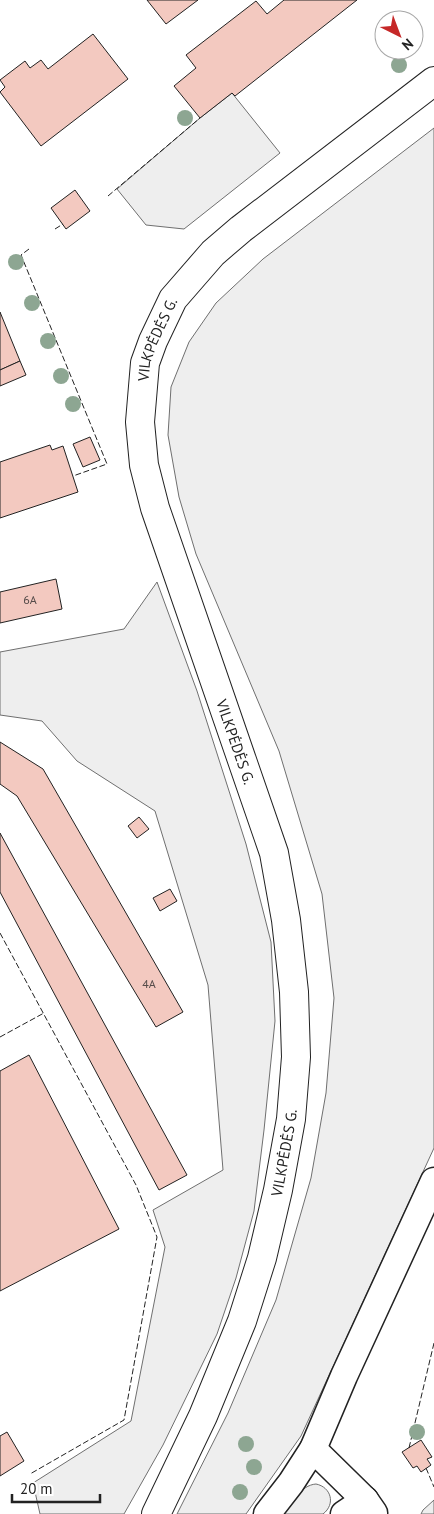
<svg xmlns="http://www.w3.org/2000/svg" width="434" height="1514" viewBox="0 0 434 1514" font-family="'PT Sans',sans-serif">
  <rect width="100%" height="100%" fill="#fff"/>
  <!-- green -->
  <g fill="#eee" stroke="#6f6f6f">
    <path d="M232,93L280,153L184,229L146,225L117,189L200,118Z"/>
    <path d="M434,128V1148L301,1436L246,1514H177L228,1413L276,1300L311,1178L326,1093L334,998L322,894L279,751L196,554L179,497L168,435L171,387L189,342L216,303L263,259Z"/>
    <path d="M157,582L197,691L246,844L271,942L275,1021L264,1130L254,1211L236,1278L217,1334L163,1445L124,1514H40L33,1483L131,1421L165,1247L153,1210L223,1170L208,985L155,811L77,761L42,721L0,715V652L124,629Z"/>
    <path d="M316,1484C331,1487 336,1504 323,1514H280C290,1504 301,1485 316,1484Z"/>
    <path d="M434,1500V1514H421L423,1510Z"/>
  </g>
  <!-- building -->
  <g fill="#f3c9c0" stroke="#222">
    <path d="M147,0H198L166,24Z"/>
    <path d="M284,0H357L235,96L232,93L200,118L174,86L196,68L186,55L256,1L267,14Z"/>
    <path d="M93,34L128,79L41,146L0,92L5,87L0,80L25,61L30,68L41,60L48,69Z"/>
    <path d="M75,190L90,211L66,229L51,208Z"/>
    <path d="M0,312L20,361L0,370Z"/>
    <path d="M20,361L26,375L0,386V370Z"/>
    <path d="M90,437L100,460L83,467L73,444Z"/>
    <path d="M50,445L52,450L63,446L78,492L0,518V462Z"/>
    <path d="M56,579L62,609L0,623V592Z"/>
    <path d="M0,742L43,769L183,1012L156,1027L17,796L0,784Z"/>
    <path d="M139,817L149,829L137,838L128,826Z"/>
    <path d="M0,833L187,1175L159,1190L0,892Z"/>
    <path d="M170,889L177,901L160,911L153,898Z"/>
    <path d="M29,1055L119,1229L0,1291V1071Z"/>
    <path d="M7,1432L24,1461L0,1476V1436Z"/>
    <path d="M421,1440L432,1457L427,1459L431,1465L421,1472L417,1466L413,1468L402,1452Z"/>
  </g>
  <g fill="none" stroke-linecap="round" stroke-linejoin="round">
    <defs>
      <g id="street">
        <path d="M313,1449L365,1500"/>
        <path d="M267,1514L291,1483L313,1449L344,1376L434,1181"/>
        <path d="M344,1514L365,1500L374,1513"/>
      </g>
      <g id="secondary">
        <path id="s1" d="M156,1514L203,1416L242,1321L262,1258L278,1190L291,1119L296,1057L294,992L286,920L274,853L155,508L144,465L140,422L145,363L153,341L173,299L213,253L241,229L434,81"/>
      </g>
    </defs>
    <!-- street casing -->
    <use href="#street" stroke="#222" stroke-width="29"/>
    <!-- secondary casing -->
    <use href="#secondary" stroke="#222" stroke-width="30"/>
    <!-- street -->
    <use href="#street" stroke="#fff" stroke-width="26"/>
    <!-- secondary -->
    <use href="#secondary" stroke="#fff" stroke-width="28"/>
    <!-- fence -->
    <g stroke="#222" stroke-width="1" stroke-dasharray="6 2.5" stroke-linecap="butt">
      <path d="M108,196L200,118"/>
      <path d="M55,229L63,224"/>
      <path d="M29,249L21,255L107,464L73,476"/>
      <path d="M0,933L136,1185L157,1237L124,1420L30,1474"/>
      <path d="M0,1037L44,1013"/>
      <path d="M409,1448L434,1343"/>
      <path d="M426,1468L434,1487"/>
    </g>
  </g>
  <!-- trees -->
  <g fill="#8da692">
    <circle cx="399" cy="65" r="8"/>
    <circle cx="185" cy="118" r="8"/>
    <circle cx="16" cy="262" r="8"/>
    <circle cx="32" cy="303" r="8"/>
    <circle cx="48" cy="341" r="8"/>
    <circle cx="61" cy="376" r="8"/>
    <circle cx="73" cy="404" r="8"/>
    <circle cx="417" cy="1432" r="8"/>
    <circle cx="246" cy="1444" r="8"/>
    <circle cx="254" cy="1467" r="8"/>
    <circle cx="240" cy="1492" r="8"/>
  </g>
  <g text-anchor="middle" stroke-width="4" stroke-linejoin="round" paint-order="stroke">
    <!-- number labels -->
    <g font-size="12" fill="#564c4a">
      <text x="30" y="604">6A</text>
      <text x="149" y="988">4A</text>
    </g>
    <!-- street labels -->
    <g font-size="15" fill="#222" stroke="#fff">
      <text dy="5" stroke="none"><textPath href="#s1" startOffset="1225">VILKPĖDĖS G.</textPath></text>
      <text transform="translate(235 742) rotate(71)" y="5">VILKPĖDĖS G.</text>
      <text dy="5" stroke="none"><textPath href="#s1" startOffset="385">VILKPĖDĖS G.</textPath></text>
    </g>
  </g>
  <!-- north arrow -->
  <g transform="translate(399 35) rotate(138)"><circle r="24" fill="#ffffff" stroke="#a7a7a7"/>
  <path d="M0-4L9 19L0 12L-9 19Z" fill="#c62828"/>
  <text y="-8" font-size="14" font-weight="bold" text-anchor="middle" fill="#222222">N</text>
  </g>
  <!-- scale -->
  <path d="M12 1494v8h88v-8" fill="none" stroke="#222222" stroke-width="2.5"/>
  <text x="20" y="1494" font-size="15" fill="#222222" stroke="#ffffff" stroke-width="4" paint-order="stroke">20 m</text>
</svg>
